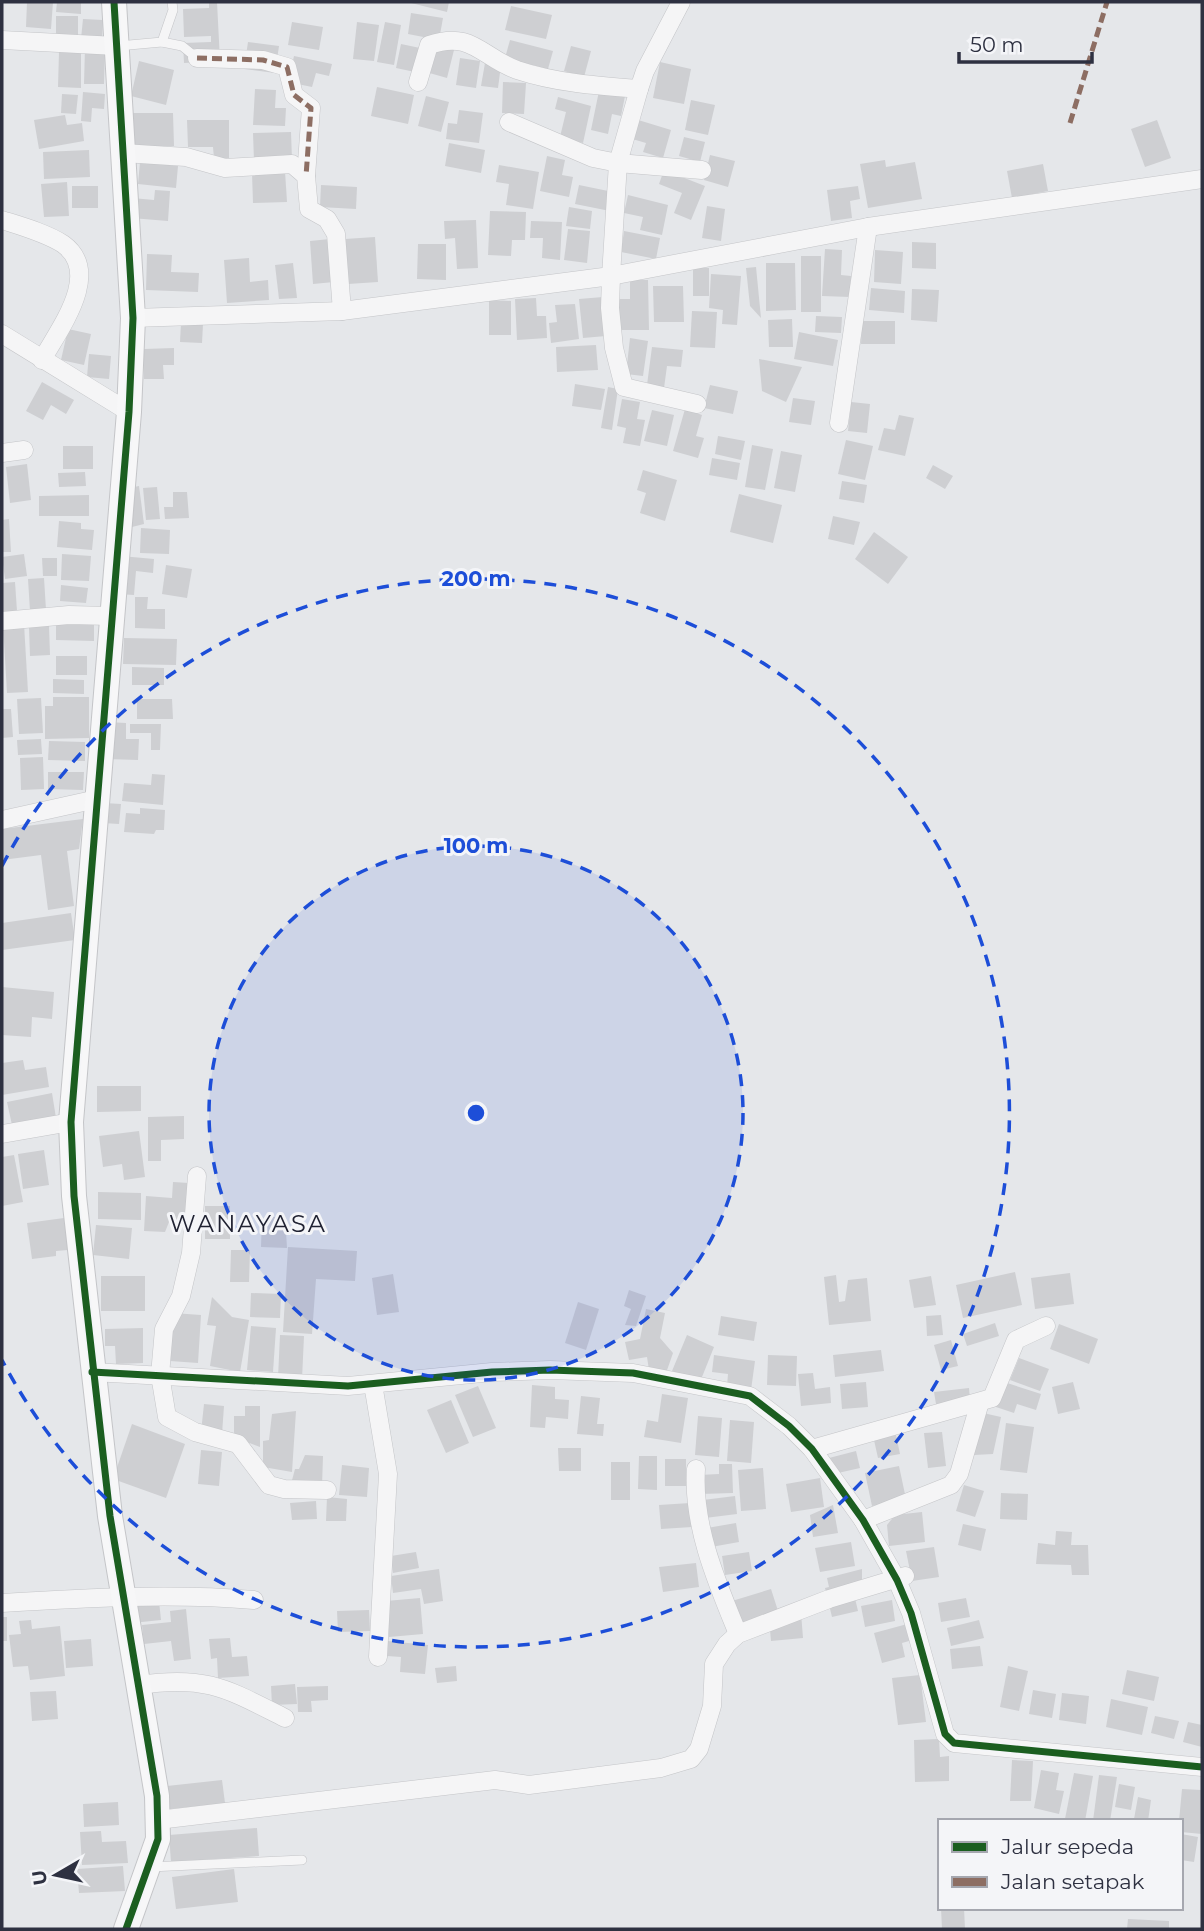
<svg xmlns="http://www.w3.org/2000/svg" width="1204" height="1931" viewBox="0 0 1204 1931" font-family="Montserrat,sans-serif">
  <rect width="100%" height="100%" fill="#e5e7ea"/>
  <!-- building -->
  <g fill="#cecfd2">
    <path d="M27,2H53L51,29L26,27Z"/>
    <path d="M57,2H81V14L56,12Z"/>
    <path d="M209,2H217L220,61L184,63L183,43L211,42V36L184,37L183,9L209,8Z"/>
    <path d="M407,2H449L447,12Z"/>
    <path d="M511,6L552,15L546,39L505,30Z"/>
    <path d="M411,13L443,18L439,40L408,34Z"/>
    <rect x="56" y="16" width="22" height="21"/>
    <path d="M83,19L103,20L102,40L81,39Z"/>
    <path d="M292,22L323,27L319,50L288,45Z"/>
    <path d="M357,22L379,25L374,61L353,59Z"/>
    <path d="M385,22L401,25L394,65L377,62Z"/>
    <path d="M510,40L553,51L548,69L505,58Z"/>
    <path d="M248,42L279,46L275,73L244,69Z"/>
    <path d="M401,44L420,48L415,72L396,68Z"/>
    <path d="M433,45L454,50L447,78L426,72Z"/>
    <path d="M571,46L591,51L584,77L564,71Z"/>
    <path d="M85,48L105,49L104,84H84Z"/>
    <path d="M59,52H81V88L58,87Z"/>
    <path d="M294,56L332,64L329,76L316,73L312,87L288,82Z"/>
    <path d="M460,58L480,61L476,88L456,85Z"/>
    <path d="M139,61L174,70L166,105L131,96Z"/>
    <path d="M660,62L691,69L684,104L653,98Z"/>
    <path d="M485,63L501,65L498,88L481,86Z"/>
    <path d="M503,82L526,83L524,114L502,113Z"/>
    <path d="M377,87L414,95L408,124L371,116Z"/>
    <path d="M255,89L276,90L275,108H286L285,126L253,125Z"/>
    <path d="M599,91L625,96L621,116L612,114L608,134L591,130Z"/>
    <path d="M83,92L105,94L104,109L92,108L91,122L81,121Z"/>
    <path d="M62,94L78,95L76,114L61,113Z"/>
    <path d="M426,96L449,102L441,132L418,126Z"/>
    <path d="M558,97L591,106L583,143L560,137L566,112L555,109Z"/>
    <path d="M691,100L715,105L708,135L685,130Z"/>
    <path d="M459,110L483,113L479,143L446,139L448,123L457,124Z"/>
    <path d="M133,113H173L174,146L134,147Z"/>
    <path d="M65,115L67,125L82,123L84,141L39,149L34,120Z"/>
    <path d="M635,119L671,130L663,158L643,152L646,143L629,138Z"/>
    <path d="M187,120H229V158H214L213,147H188Z"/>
    <path d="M1157,120L1171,158L1145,167L1131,129Z"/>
    <path d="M291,132L292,160L254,161L253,133Z"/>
    <path d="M684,137L705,142L700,162L679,156Z"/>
    <path d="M449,143L485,150L481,173L445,166Z"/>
    <path d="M89,150L90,177L44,179L43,152Z"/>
    <path d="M710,155L735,161L728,187L704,180Z"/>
    <path d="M547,156L565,160L562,175L573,177L569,197L540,191Z"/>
    <path d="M885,160L886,167L915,162L922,199L868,208L860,164Z"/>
    <path d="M140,162L178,166L176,188L138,184Z"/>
    <path d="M1043,164L1048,191L1012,198L1007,171Z"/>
    <path d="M499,165L539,172L533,209L506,205L509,184L496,182Z"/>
    <path d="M664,170L705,186L691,220L674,213L682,193L659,184Z"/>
    <path d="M285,171L287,202L253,203L252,173Z"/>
    <path d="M67,182L69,216L44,217L41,184Z"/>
    <path d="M321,185L357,187L356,209L320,207Z"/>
    <path d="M579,185L613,192L610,211L575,204Z"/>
    <rect x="72" y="186" width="26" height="22"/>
    <path d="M858,186L860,199L850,201L852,218L831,221L827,190Z"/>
    <path d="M155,190L170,191L168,221L131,218L132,198L154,200Z"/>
    <path d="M628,195L668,205L662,235L640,230L643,217L624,213Z"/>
    <path d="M707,206L725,209L721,241L702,238Z"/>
    <path d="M569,207L592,211L590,229L566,226Z"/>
    <path d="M490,211L526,212L525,240H512L511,256L488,255Z"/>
    <path d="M476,220L478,268L457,269L455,238L445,239L444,221Z"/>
    <path d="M531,221L562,222L560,260L542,258L543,238H530Z"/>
    <path d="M568,229L590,231L587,263L564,260Z"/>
    <path d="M624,231L660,238L656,259L621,252Z"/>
    <path d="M375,237L378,282L348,284L345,239Z"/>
    <path d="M330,239L334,282L313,284L310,241Z"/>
    <path d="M912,242L936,243V269L912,268Z"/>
    <path d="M418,244H446V280L417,279Z"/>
    <path d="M825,249L842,250L841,275L851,276L850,297L822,296Z"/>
    <path d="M875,250L903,252L901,284L874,282Z"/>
    <path d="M147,254L172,255L171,272L199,273L198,292L146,290Z"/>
    <rect x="801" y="256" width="20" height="56"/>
    <path d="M249,258L250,282L268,280L269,300L227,303L224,260Z"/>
    <path d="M293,263L297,298L279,299L275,265Z"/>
    <path d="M766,263H795L796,310L766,311Z"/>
    <path d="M756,267L761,318L750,306L746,268Z"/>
    <rect x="693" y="268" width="16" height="28"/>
    <path d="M711,274L741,276L737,325L722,324L723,310L709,308Z"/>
    <path d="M630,280H648L649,330H619V299H630Z"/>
    <path d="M653,286H683L684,322H654Z"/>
    <path d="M871,288L905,291L904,313L869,310Z"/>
    <path d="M912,289L939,290L937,322L911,320Z"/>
    <path d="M603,297L606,336L583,338L579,299Z"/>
    <path d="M536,298L537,316H546L547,338L517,340L515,299Z"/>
    <path d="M489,300L511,301V335H489Z"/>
    <path d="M575,304L579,339L551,343L549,323L557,322L555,305Z"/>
    <path d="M692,311L717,312L715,348L690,347Z"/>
    <path d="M816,316L842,317L841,333L815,332Z"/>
    <path d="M792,319L793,347H769L768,320Z"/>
    <path d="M862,321H895V344H861Z"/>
    <path d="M181,323L203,324L202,343L180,342Z"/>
    <path d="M68,329L91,334L84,365L61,360Z"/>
    <path d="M799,332L838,340L833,366L794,359Z"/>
    <path d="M630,338L648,341L643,376L626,374Z"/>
    <path d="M596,345L598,370L557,372L556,347Z"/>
    <path d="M652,347L683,350L681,367L667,366L664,388L647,385Z"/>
    <path d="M174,348V365H163L164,379H144V349Z"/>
    <path d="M89,354L111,356L109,379L87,377Z"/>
    <path d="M759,359L802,367L786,402L762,391Z"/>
    <path d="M42,382L74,400L66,414L51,405L43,420L26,411Z"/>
    <path d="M575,384L605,389L601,410L572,406Z"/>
    <path d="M710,385L738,391L733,414L704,408Z"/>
    <path d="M608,387L618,389L612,430L601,428Z"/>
    <path d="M793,398L815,401L811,425L789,422Z"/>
    <path d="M622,399L640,402L637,419L645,420L640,446L623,443L626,428L617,426Z"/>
    <path d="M851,402L870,404L867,433L848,431Z"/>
    <path d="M685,409L702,415L696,436L704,438L698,458L673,451Z"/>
    <path d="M652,410L674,415L667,446L644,441Z"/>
    <path d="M899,415L914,418L905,456L878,450L884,428L895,430Z"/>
    <path d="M718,436L745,441L741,460L715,454Z"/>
    <path d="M846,440L873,446L865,480L838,474Z"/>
    <path d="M752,445L773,449L765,490L745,487Z"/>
    <rect x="63" y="446" width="30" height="23"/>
    <path d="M781,451L802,455L795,492L774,488Z"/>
    <path d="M712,458L740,463L737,480L709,475Z"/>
    <path d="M27,464L31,500L10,503L6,467Z"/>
    <path d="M933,465L953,476L945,489L926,478Z"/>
    <path d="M643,470L677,480L665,521L640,513L646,493L637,490Z"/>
    <path d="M85,472L86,486L59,487L58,473Z"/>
    <path d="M842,481L867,485L864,503L839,499Z"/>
    <path d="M139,486L144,524L128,528L129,488Z"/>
    <path d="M157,487L160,519L146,520L143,488Z"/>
    <path d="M173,492H187L189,518L165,519L164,507H173Z"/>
    <path d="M739,494L782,505L773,543L730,532Z"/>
    <path d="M89,495V516H39V496Z"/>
    <path d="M833,516L860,522L854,545L828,539Z"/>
    <path d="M9,519L11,552H2V520Z"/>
    <path d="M59,521L81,523V529L94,530L92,550L57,547Z"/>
    <path d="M141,528L170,530L169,554L140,553Z"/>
    <path d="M874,532L908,557L888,584L855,559Z"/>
    <path d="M24,554L27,576L5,579L2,557Z"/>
    <path d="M62,554L91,556L89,581L61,580Z"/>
    <path d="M121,556L154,559L153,573L136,571L134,595L118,594Z"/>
    <path d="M42,558H57V576H43Z"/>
    <path d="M166,565L192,569L187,598L162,594Z"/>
    <path d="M44,578L46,610L30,611L28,579Z"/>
    <path d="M15,582L17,611L2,612V583Z"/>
    <path d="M61,585L88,588L86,603L60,601Z"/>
    <path d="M135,597H148L147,609H165V629L135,628Z"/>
    <path d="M56,623L94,624V641L56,640Z"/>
    <path d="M24,624L28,692L7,693L3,625Z"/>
    <path d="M49,626L50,655L30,656L29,627Z"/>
    <path d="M124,638L177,639L176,665L123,664Z"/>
    <rect x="56" y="656" width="31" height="19"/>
    <path d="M132,667L164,668V685H132Z"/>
    <path d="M53,679L84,680V694L53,693Z"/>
    <path d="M53,697H89V738L45,739V706H53Z"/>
    <path d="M41,698L43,733L19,734L17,699Z"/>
    <path d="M137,699H172L173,719H137Z"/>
    <path d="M2,709H11L13,737L2,738Z"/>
    <path d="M107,722L126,723V739H139L138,760L106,759Z"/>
    <path d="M130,724H161L160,750H151V733H130Z"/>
    <path d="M41,739L42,754L18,755L17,740Z"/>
    <path d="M49,741L85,742V761L48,760Z"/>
    <path d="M43,757L44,789L21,790L20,758Z"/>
    <path d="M48,772H84L83,790L48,789Z"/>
    <path d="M152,774L165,775L163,805L122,801L124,783L151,785Z"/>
    <path d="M104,803L121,804L119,824L103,823Z"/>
    <path d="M140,808L165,810L164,830H156L154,834L124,832L126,813L140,814Z"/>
    <path d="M83,819L79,849L67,851L74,906L48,910L41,855L2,860V829Z"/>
    <path d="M71,913L75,940L2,950V923Z"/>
    <path d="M2,987L54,992L52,1019L32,1017L31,1037L2,1035Z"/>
    <path d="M23,1060L25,1070L46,1067L49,1087L2,1095V1063Z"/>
    <path d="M97,1086H141V1111L97,1112Z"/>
    <path d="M52,1093L56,1118L12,1125L7,1102Z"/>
    <path d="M184,1116V1139L161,1140V1161H148V1117Z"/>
    <path d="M139,1131L145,1177L124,1180L122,1164L103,1167L99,1136Z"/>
    <path d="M44,1150L49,1185L23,1189L18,1154Z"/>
    <path d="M14,1155L23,1202L2,1206V1157Z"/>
    <path d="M173,1182L189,1183L187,1223L169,1222L165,1232L144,1231L146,1196L172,1198Z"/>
    <path d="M98,1192L141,1193V1220L98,1219Z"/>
    <rect x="205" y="1206" width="25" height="33"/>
    <path d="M285,1216L287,1248L261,1247L262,1218Z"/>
    <path d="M64,1218L68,1250L56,1251V1256L32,1259L27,1223Z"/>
    <path d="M96,1225L132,1228L129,1259L93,1255Z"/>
    <path d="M288,1247L357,1251L355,1281L316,1279L312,1334L283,1332Z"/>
    <path d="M231,1250H250L249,1282H230Z"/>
    <path d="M1015,1272L1022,1305L963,1318L956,1285Z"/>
    <path d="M1070,1273L1074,1304L1035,1309L1031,1278Z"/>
    <path d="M393,1274L399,1312L377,1315L372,1278Z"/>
    <path d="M836,1275L839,1302L845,1301L848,1280L867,1278L871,1321L829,1325L824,1277Z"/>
    <rect x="101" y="1276" width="44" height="35"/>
    <path d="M931,1276L936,1305L914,1308L909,1280Z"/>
    <path d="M629,1290L646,1296L636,1326L625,1325L631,1309L624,1306Z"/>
    <path d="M251,1293L281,1294L280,1318L250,1317Z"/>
    <path d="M212,1297L232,1317L249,1320L240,1372L210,1366L216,1326L207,1325Z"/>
    <path d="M578,1302L599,1309L586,1350L565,1343Z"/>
    <path d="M646,1309L665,1313L660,1338L673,1353L665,1376L649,1370L647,1357L629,1360L625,1342L640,1339Z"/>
    <path d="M173,1313L201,1315L198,1363L170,1361Z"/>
    <path d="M941,1315L943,1335L927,1336L926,1316Z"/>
    <path d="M721,1316L757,1322L754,1341L718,1335Z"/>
    <path d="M995,1323L999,1336L967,1346L963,1334Z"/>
    <path d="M1059,1324L1098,1339L1089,1364L1050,1349Z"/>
    <path d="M251,1326L276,1328L273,1372L247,1370Z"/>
    <path d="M143,1328V1363L116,1364L115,1346H105V1329Z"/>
    <path d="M280,1335L304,1336L302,1379L278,1378Z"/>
    <path d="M687,1335L714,1347L700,1382L672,1371Z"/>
    <path d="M951,1340L958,1366L941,1370L934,1345Z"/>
    <path d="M881,1350L884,1371L835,1377L833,1355Z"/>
    <path d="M714,1355L755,1361L751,1390L727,1386L728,1374L712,1372Z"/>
    <path d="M768,1355L797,1356L796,1386L767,1385Z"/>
    <path d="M1019,1358L1049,1369L1040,1391L1010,1380Z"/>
    <path d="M813,1373L815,1389L830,1387L831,1403L801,1406L798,1374Z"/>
    <path d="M866,1382L868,1407L842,1409L840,1384Z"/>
    <path d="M1004,1382L1041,1394L1036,1410L1017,1404L1014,1413L996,1407Z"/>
    <path d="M1073,1382L1080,1409L1058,1414L1052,1387Z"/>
    <path d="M532,1385L555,1387V1399L569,1400L568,1419L546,1417L545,1428L530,1427Z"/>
    <path d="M478,1386L496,1428L473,1437L455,1395Z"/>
    <path d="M969,1388L970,1400L936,1404L934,1392Z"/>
    <path d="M662,1394L688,1398L681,1443L644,1437L647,1420L658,1422Z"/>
    <path d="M581,1396L600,1398L597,1424H604L603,1436L577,1434Z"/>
    <path d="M451,1400L469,1443L446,1453L427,1410Z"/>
    <path d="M204,1404L224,1406L222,1434L201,1432Z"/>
    <path d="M245,1406H260V1447L234,1437V1416H245Z"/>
    <path d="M296,1411L292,1472L263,1467V1441L269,1440L272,1414Z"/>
    <path d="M983,1413L1001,1417L993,1454L974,1455Z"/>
    <path d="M698,1416L722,1418L719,1457L695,1455Z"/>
    <path d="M730,1420L754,1422L751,1463L727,1461Z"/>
    <path d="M1006,1423L1034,1427L1027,1473L1000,1470Z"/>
    <path d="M132,1424L185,1444L166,1498L113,1479Z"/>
    <path d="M942,1432L946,1466L928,1468L924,1433Z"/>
    <path d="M896,1435L900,1454L878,1458L874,1440Z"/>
    <path d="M558,1448H581V1471H559Z"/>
    <path d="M201,1450L222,1452L219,1486L198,1484Z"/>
    <path d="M856,1451L860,1468L838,1473L829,1458Z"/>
    <path d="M305,1455L323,1456L322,1486L291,1484L295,1469H299Z"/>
    <path d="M639,1456H657V1490L638,1489Z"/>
    <rect x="665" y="1459" width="21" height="27"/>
    <rect x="611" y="1462" width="19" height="38"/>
    <path d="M719,1464H732L733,1493L700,1494L699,1475L719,1474Z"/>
    <path d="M342,1465L369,1468L367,1497L339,1495Z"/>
    <path d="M899,1466L906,1499L872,1506L865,1473Z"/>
    <path d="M763,1468L766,1509L741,1511L738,1470Z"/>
    <path d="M820,1478L824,1507L791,1512L786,1484Z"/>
    <path d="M964,1485L984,1491L975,1517L956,1511Z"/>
    <path d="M1001,1493L1028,1494L1027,1520L1000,1519Z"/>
    <path d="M735,1496L737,1514L705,1518L703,1500Z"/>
    <path d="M327,1497L347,1499L346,1521H326Z"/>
    <path d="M316,1501L317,1519L292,1520L290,1503Z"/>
    <path d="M690,1503L692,1527L661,1529L659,1505Z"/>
    <path d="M833,1505L838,1533L813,1537L810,1515Z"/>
    <path d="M922,1512L925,1542L889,1546L887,1525L895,1515Z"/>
    <path d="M736,1523L739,1542L711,1547L707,1528Z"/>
    <path d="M963,1524L986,1529L981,1551L958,1545Z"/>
    <path d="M1056,1531L1072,1532L1071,1545H1088L1089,1575H1072L1071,1565L1036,1564L1038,1543L1055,1545Z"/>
    <path d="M851,1542L855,1566L820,1572L815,1548Z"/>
    <path d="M934,1547L939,1577L912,1581L906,1551Z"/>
    <path d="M416,1552L419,1568L393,1573L391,1556Z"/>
    <path d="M749,1552L752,1571L725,1575L722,1556Z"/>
    <path d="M696,1563L699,1587L663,1592L659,1567Z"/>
    <path d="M439,1569L443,1601L424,1604L421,1589L393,1593L391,1576Z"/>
    <path d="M862,1569V1583L852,1586L858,1611L832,1617L825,1588L829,1587L827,1578Z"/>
    <path d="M771,1589L779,1614L801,1613L803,1638L771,1641L769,1618L740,1627L732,1601Z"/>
    <path d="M420,1598L423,1634L389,1637L386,1601Z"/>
    <path d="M966,1598L970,1617L941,1622L938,1603Z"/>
    <path d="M892,1600L895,1621L865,1627L861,1606Z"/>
    <path d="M159,1601L161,1620L132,1623L130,1603Z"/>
    <path d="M186,1609L191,1659L174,1661L171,1641L144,1644L142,1625L171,1622L170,1611Z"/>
    <path d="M369,1610L370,1631L338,1632L337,1611Z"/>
    <rect x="2" y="1617" width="5" height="24"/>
    <path d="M31,1620L32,1629L60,1626L65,1676L30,1680L28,1666L13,1667L9,1635L21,1634L19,1621Z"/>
    <path d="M979,1620L984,1638L951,1646L947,1628Z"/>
    <path d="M911,1623L916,1639L902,1643L905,1657L882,1663L874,1633Z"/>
    <path d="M230,1638L232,1657L247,1656L249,1676L218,1678L217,1658L211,1659L209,1639Z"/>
    <path d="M91,1639L93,1666L66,1668L64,1641Z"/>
    <path d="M388,1641L428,1645L425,1674L400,1672L401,1657L387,1656Z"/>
    <path d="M980,1646L983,1666L952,1669L950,1649Z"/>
    <path d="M456,1666L457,1681L437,1683L435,1668Z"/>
    <path d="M1008,1666L1028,1671L1019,1711L1000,1707Z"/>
    <path d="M1127,1670L1159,1677L1154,1701L1122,1694Z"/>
    <path d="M920,1675L926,1722L898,1725L892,1678Z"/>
    <path d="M295,1684L297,1704L272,1705L271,1686Z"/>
    <path d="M328,1686V1700L311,1701L312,1712H298L297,1687Z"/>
    <path d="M1033,1690L1056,1694L1052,1718L1029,1714Z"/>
    <path d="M56,1691L58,1719L32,1721L30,1692Z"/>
    <path d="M1062,1693L1089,1696L1086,1724L1059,1720Z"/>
    <path d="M1111,1699L1148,1707L1142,1735L1106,1727Z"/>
    <path d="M1155,1716L1179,1721L1174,1739L1151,1733Z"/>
    <path d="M1188,1722L1202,1725V1747L1183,1742Z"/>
    <path d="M939,1739L940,1757L949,1756V1781L915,1782L914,1740Z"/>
    <path d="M1012,1760L1033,1761L1031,1801H1010Z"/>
    <path d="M1041,1770L1059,1773L1056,1790L1064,1791L1059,1814L1034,1808Z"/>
    <path d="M1074,1773L1093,1776L1085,1821L1065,1819Z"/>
    <path d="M1099,1775L1117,1777L1110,1821H1093Z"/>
    <path d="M222,1780L225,1803L170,1809L167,1786Z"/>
    <path d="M1119,1784L1135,1787L1131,1810L1115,1807Z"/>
    <path d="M1182,1789L1201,1790L1202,1834L1181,1832L1179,1821Z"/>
    <path d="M1138,1797L1151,1800L1148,1821L1134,1819Z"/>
    <path d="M118,1802L119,1825L84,1827L83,1804Z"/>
    <path d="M257,1828L259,1856L171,1862L169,1835Z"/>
    <path d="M101,1831L102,1842L126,1841L128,1863L82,1865L80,1832Z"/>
    <path d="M1181,1834L1198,1837L1194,1862L1181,1860Z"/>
    <path d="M123,1866L125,1891L79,1893L77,1869Z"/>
    <path d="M234,1869L238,1902L176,1909L172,1877Z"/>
    <path d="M941,1908H964L965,1929H942Z"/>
    <path d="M1128,1919L1169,1921V1929H1127Z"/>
  </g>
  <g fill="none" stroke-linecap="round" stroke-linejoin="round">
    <defs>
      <g id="lane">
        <path d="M162,42L182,46L197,58"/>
        <path d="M118,46L162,42L173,10L172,2"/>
        <path d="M150,1867L302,1860"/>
      </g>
      <g id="street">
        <path d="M2,40L116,46"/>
        <path d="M197,58L263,60L287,67L294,95L311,108L306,176"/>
        <path d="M418,82L429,45C472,30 481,57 517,70C556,83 598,86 639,89L645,71L681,2"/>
        <path d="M639,89L618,163L611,276L610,308L614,348L624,387L697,404"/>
        <path d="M509,122L593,158L618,163L702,170"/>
        <path d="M123,153L186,157L225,168L292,164L306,176L309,209L327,219L336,234L342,311"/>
        <path d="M2,220C21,226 46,233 63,244C103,273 59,329 42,360"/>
        <path d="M133,318L342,311L611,276L868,227L1202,179"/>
        <path d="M2,334L129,412"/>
        <path d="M839,423L868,227"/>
        <path d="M2,453L24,450"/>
        <path d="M2,621L69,615L110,616"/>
        <path d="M2,820L97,799"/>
        <path d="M2,1134L71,1122"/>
        <path d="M197,1176L191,1253L181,1296L164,1329L160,1375L167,1417L195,1432L238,1444L269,1485L284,1489L327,1490"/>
        <path d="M92,1372L348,1386L492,1372L550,1370L633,1373L750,1396L789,1426L812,1449L863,1520L897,1580L911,1613L945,1734L954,1743L1202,1767"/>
        <path d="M373,1384L388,1474L378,1657"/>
        <path d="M812,1449L992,1398L1016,1340L1046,1326"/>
        <path d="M696,1469C692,1525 717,1583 738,1634"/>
        <path d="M863,1520L951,1485L959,1474L980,1402"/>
        <path d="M2,1603C86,1598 170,1593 254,1600"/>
        <path d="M139,1685C207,1675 227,1689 285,1718"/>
        <path d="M158,1820L495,1780L529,1785L661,1768L691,1759L699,1749L712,1706L714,1664L727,1644L738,1634L829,1599L905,1576"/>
      </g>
      <path id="secondary" d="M114,2L133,318L129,412L71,1122L74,1196L110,1516L157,1796L158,1839L126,1929"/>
    </defs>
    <!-- lane casing -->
    <use href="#lane" stroke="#c4c5c8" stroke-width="10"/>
    <!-- street casing -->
    <use href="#street" stroke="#c4c5c8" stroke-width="19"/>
    <!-- secondary casing -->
    <use href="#secondary" stroke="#c4c5c8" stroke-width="26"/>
    <!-- lane -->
    <use href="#lane" stroke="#f5f5f6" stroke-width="9"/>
    <!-- street -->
    <use href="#street" stroke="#f5f5f6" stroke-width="18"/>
    <!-- secondary -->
    <use href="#secondary" stroke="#f7f7f8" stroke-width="24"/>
    <!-- quiet -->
    <g stroke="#8d6e63" stroke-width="5" stroke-dasharray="10 5" stroke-linecap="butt">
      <path d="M197,58L263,60L287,67L294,95L311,108L306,176"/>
      <path d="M1070,123L1107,2"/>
    </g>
    <defs>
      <g id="cycleway">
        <path d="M114,2L133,318L129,412L71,1122L74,1196L110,1516L157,1796L158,1839L126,1929"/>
        <path d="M92,1372L348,1386L492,1372L550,1370L633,1373L750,1396L789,1426L812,1449L863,1520L897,1580L911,1613L945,1734L954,1743L1202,1767"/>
      </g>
    </defs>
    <!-- cycleway casing -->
    <use href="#cycleway" stroke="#f4f5f8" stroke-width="11"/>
    <!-- cycleway -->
    <use href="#cycleway" stroke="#1b5e20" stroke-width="7"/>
  </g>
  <!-- distance rings -->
  <circle cx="476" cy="1113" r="267" fill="#1d4ed8" fill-opacity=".12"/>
  <g fill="none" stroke="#1d4ed8" stroke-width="3.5" stroke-dasharray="12 9">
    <circle cx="476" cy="1113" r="267"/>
    <path d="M2 866A534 534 0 1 1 2 1360"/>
  </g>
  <g text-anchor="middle" stroke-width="6" stroke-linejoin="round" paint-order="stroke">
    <!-- quarter labels -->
    <g font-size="24" letter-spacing="2" fill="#202232" stroke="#f4f5f8">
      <text x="248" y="1232">WANAYASA</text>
    </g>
  </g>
  <circle cx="476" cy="1113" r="10" fill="#1d4ed8" stroke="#f4f5f8" stroke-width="3.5"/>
  <g font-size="21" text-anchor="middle" font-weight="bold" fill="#1d4ed8" stroke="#f4f5f8" stroke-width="6" stroke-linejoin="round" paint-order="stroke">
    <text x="476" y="586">200 m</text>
    <text x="476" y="853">100 m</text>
  </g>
  <!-- border -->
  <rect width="1204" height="1931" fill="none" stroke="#2e3141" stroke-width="7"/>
  <!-- legend -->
  <rect x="938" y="1819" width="245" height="91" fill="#f4f5f8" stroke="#a5a7af" stroke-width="2"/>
  <rect x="952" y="1842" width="35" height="10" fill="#1b5e20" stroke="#a5a7af" stroke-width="2"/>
  <text x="1001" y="1854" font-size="21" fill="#2e3141">Jalur sepeda</text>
  <rect x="952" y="1877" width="35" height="10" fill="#8d6e63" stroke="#a5a7af" stroke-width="2"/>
  <text x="1001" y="1889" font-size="21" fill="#2e3141">Jalan setapak</text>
  <!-- north arrow -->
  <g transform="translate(56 1875) rotate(261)" stroke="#f4f5f8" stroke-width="5" paint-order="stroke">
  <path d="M0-5L12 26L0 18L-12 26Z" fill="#2e3141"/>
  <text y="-10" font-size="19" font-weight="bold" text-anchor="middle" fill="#2e3141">U</text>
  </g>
  <!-- scale -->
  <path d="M959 52v10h133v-10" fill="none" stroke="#2e3141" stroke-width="3.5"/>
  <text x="970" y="52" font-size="21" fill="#2e3141" stroke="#f4f5f8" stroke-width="5" paint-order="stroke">50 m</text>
</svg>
